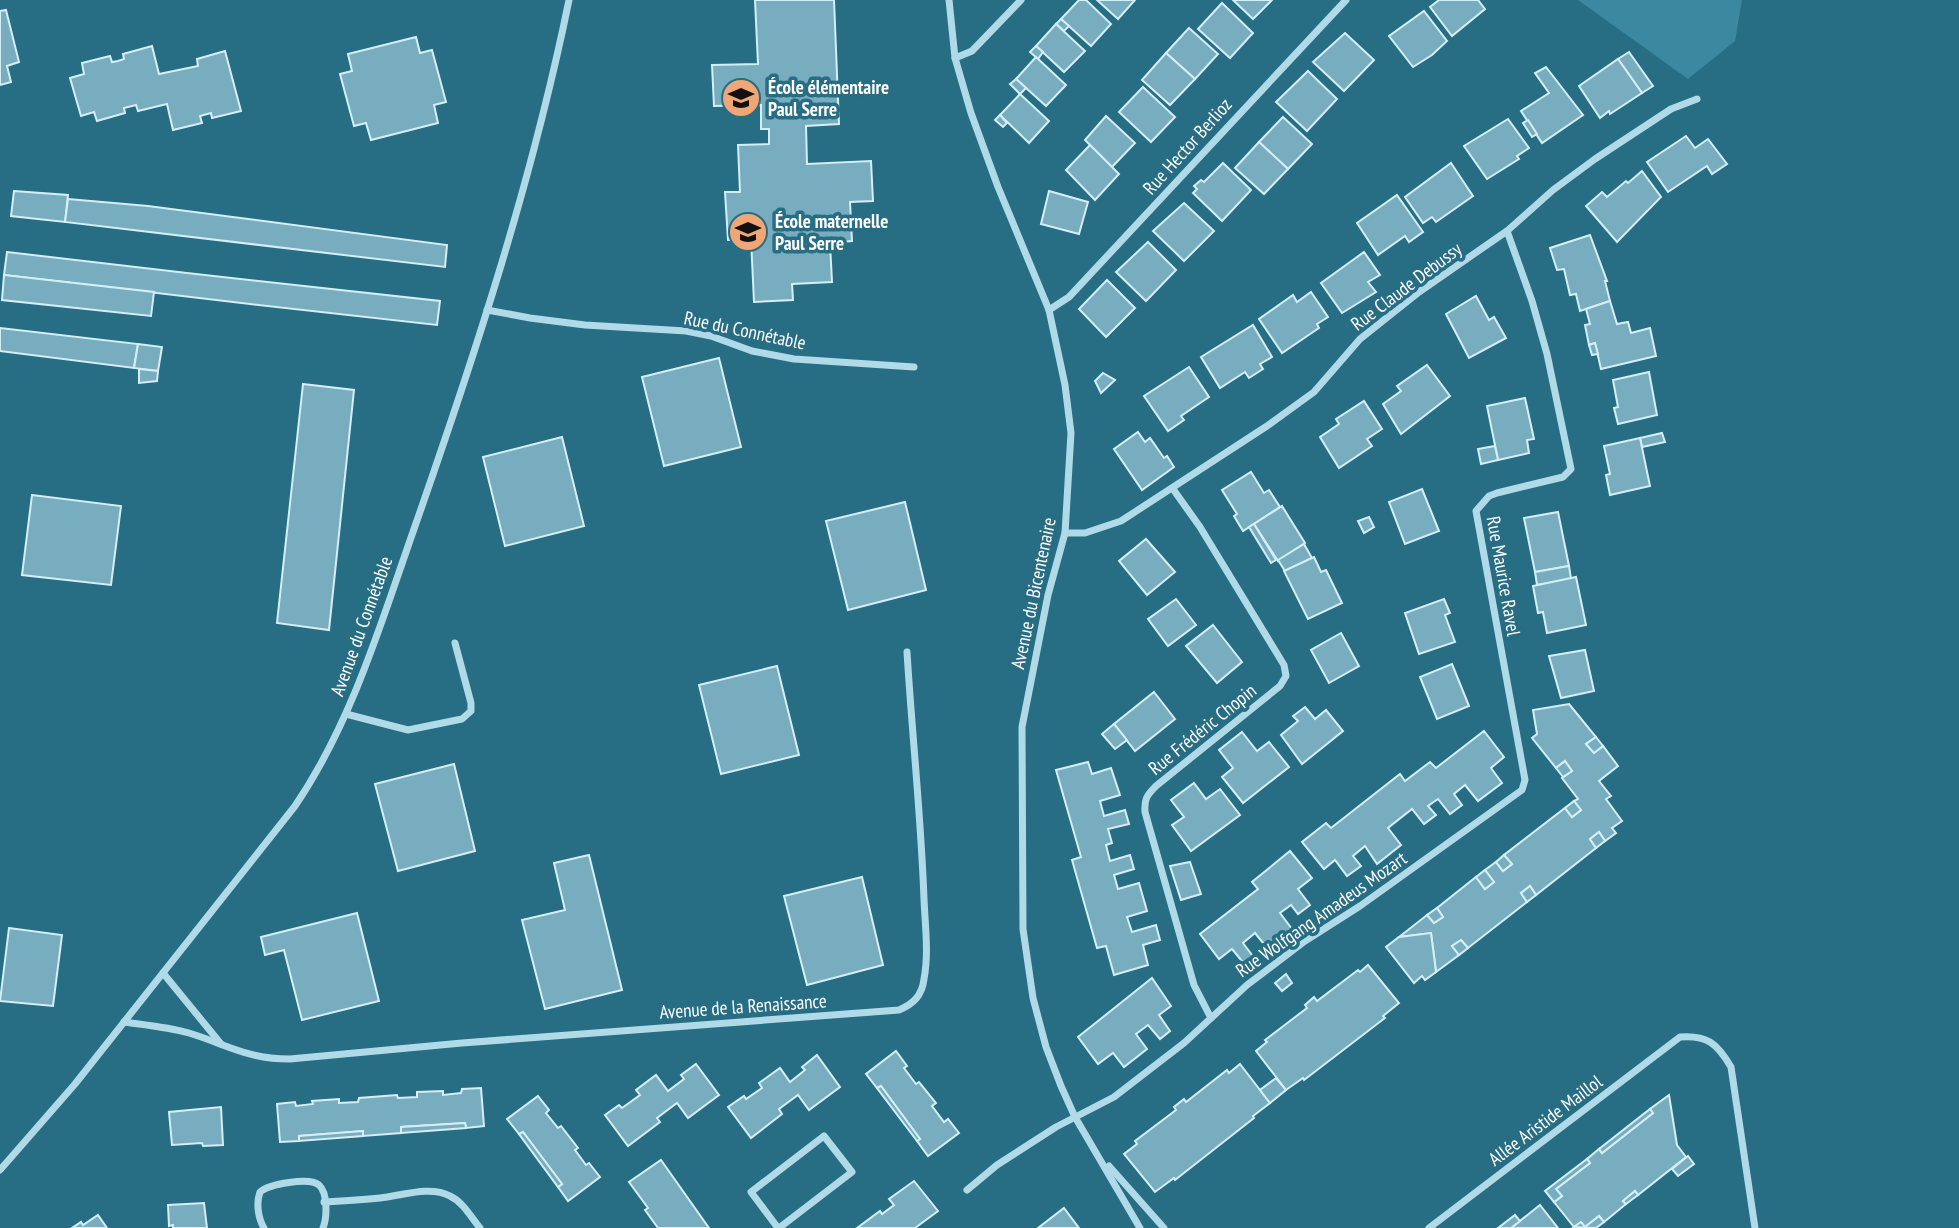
<svg xmlns="http://www.w3.org/2000/svg" width="1959" height="1228" viewBox="0 0 1959 1228" font-family="'PT Sans Narrow',sans-serif">
  <rect width="100%" height="100%" fill="#276d84"/>
  <!-- green -->
  <path fill="#3b88a0" d="M1578,0H1742L1735,41L1688,79Z"/>
  <!-- building -->
  <g fill="#77adbe" stroke="#d4eef6" stroke-width="2">
    <path d="M755,0H834L839,124L806,126L807,164L871,161L873,201L850,202L852,241L830,243L832,282L792,284L793,300L754,302L751,239L728,240L725,192H740L738,145L769,144V129H761V105L714,106L712,65L758,64Z"/>
    <path d="M1079,0H1086L1111,24L1091,46L1061,19Z"/>
    <path d="M1097,0H1135L1118,19Z"/>
    <path d="M1233,0H1272L1253,19Z"/>
    <path d="M1439,0H1478L1485,9L1452,36L1430,7Z"/>
    <path d="M1222,3L1253,33L1230,58L1198,29Z"/>
    <path d="M6,10L19,62L7,66L11,82L0,85V11Z"/>
    <path d="M1424,11L1447,41L1432,55L1413,67L1389,36Z"/>
    <path d="M1061,19L1069,26L1064,31L1056,24Z"/>
    <path d="M1056,24L1085,51L1064,72L1036,46Z"/>
    <path d="M1189,28L1218,54L1195,79L1166,53Z"/>
    <path d="M1345,33L1374,60L1344,91L1313,62Z"/>
    <path d="M416,37L420,53L432,50L446,102L434,105L438,123L371,140L366,123L354,126L340,74L352,71L348,54Z"/>
    <path d="M152,46L159,74L198,66L197,59L225,51L241,111L212,118L211,113L200,116L202,123L173,130L167,104L138,111L136,105L124,108L125,113L97,121L94,112L81,116L70,78L84,74L82,63L110,56L112,62L118,61L124,59L123,54Z"/>
    <path d="M1036,46L1043,52L1038,59L1030,52Z"/>
    <path d="M1629,52L1653,86L1642,93L1618,59Z"/>
    <path d="M1166,53L1195,79L1170,105L1142,80Z"/>
    <path d="M1036,57L1066,85L1046,106L1016,79Z"/>
    <path d="M1618,59L1642,93L1610,114L1609,111L1600,118L1579,86Z"/>
    <path d="M1546,67L1583,115L1542,143L1521,111L1549,93L1535,73Z"/>
    <path d="M1308,71L1337,99L1307,131L1276,102Z"/>
    <path d="M1016,79L1026,88L1020,94L1010,84Z"/>
    <path d="M1143,87L1175,117L1151,142L1119,112Z"/>
    <path d="M1020,94L1049,121L1029,143L1000,115Z"/>
    <path d="M1000,115L1007,123L1003,127L995,120Z"/>
    <path d="M1106,116L1135,143L1112,167L1085,140Z"/>
    <path d="M1283,117L1312,144L1288,169L1259,142Z"/>
    <path d="M1508,119L1529,148L1517,156L1519,159L1487,179L1464,146Z"/>
    <path d="M1528,120L1537,134L1532,137L1523,123Z"/>
    <path d="M1686,136L1695,148L1708,139L1727,164L1712,174L1707,166L1668,192L1647,162Z"/>
    <path d="M1259,142L1288,169L1264,194L1235,168Z"/>
    <path d="M1090,145L1119,174L1095,200L1066,170Z"/>
    <path d="M1223,163L1251,190L1222,221L1193,193L1197,189L1194,186L1201,180L1204,182Z"/>
    <path d="M1451,163L1473,196L1436,222L1432,217L1423,223L1405,197Z"/>
    <path d="M1642,171L1661,197L1617,242L1586,206L1602,192L1607,197L1626,181L1628,183Z"/>
    <path d="M14,191L68,195L65,222L11,216Z"/>
    <path d="M1049,191L1088,202L1079,234L1041,224Z"/>
    <path d="M1397,195L1423,232L1409,242L1405,236L1378,255L1357,223Z"/>
    <path d="M68,199L148,206L447,245L445,267L65,222Z"/>
    <path d="M1184,203L1214,231L1184,261L1153,231Z"/>
    <path d="M1590,235L1607,281H1605L1610,301L1580,311L1576,294L1570,295L1564,269L1557,270L1550,248Z"/>
    <path d="M1148,242L1176,270L1146,301L1116,272Z"/>
    <path d="M7,252L187,273L440,301L437,325L250,304L4,275Z"/>
    <path d="M1364,252L1380,275L1368,282L1376,292L1342,313L1321,283Z"/>
    <path d="M4,275L154,292L151,316L2,300Z"/>
    <path d="M1107,280L1135,308L1106,337L1079,309Z"/>
    <path d="M1311,292L1328,317L1317,324L1319,328L1282,353L1259,319L1293,295L1297,302Z"/>
    <path d="M1476,296L1489,320L1494,317L1506,338L1469,358L1446,314Z"/>
    <path d="M1610,301L1617,324L1628,322L1631,333L1650,328L1656,356L1601,369L1595,343L1589,345L1585,325L1590,324L1586,309Z"/>
    <path d="M1253,325L1272,357L1260,364L1263,369L1249,378L1245,372L1220,388L1201,357Z"/>
    <path d="M0,328L138,344L134,368L0,351Z"/>
    <path d="M1595,343L1598,354L1592,355L1589,345Z"/>
    <path d="M138,344L162,347L158,371L134,368Z"/>
    <path d="M719,358L741,447L664,466L642,377Z"/>
    <path d="M1427,365L1450,396L1401,434L1383,404L1401,391L1397,386Z"/>
    <path d="M1189,367L1209,397L1181,416L1184,420L1168,431L1144,396Z"/>
    <path d="M139,369L158,371L157,381L139,383Z"/>
    <path d="M1649,372L1657,415L1618,424L1614,408L1618,407L1613,380Z"/>
    <path d="M1103,373L1115,380L1101,393L1095,381Z"/>
    <path d="M303,384L354,390L329,630L277,623Z"/>
    <path d="M1525,398L1534,439L1527,440L1529,453L1498,460L1487,406Z"/>
    <path d="M1364,401L1382,429L1367,439L1372,446L1339,468L1320,437L1339,424L1336,419Z"/>
    <path d="M1138,432L1145,442L1150,438L1164,458L1167,456L1174,467L1142,490L1114,449Z"/>
    <path d="M1662,433L1665,442L1642,447L1640,438Z"/>
    <path d="M562,437L584,526L505,546L483,457Z"/>
    <path d="M1640,438L1650,486L1610,495L1606,475L1610,474L1604,446Z"/>
    <path d="M1495,446L1498,460L1481,464L1478,449Z"/>
    <path d="M1251,472L1264,493L1269,490L1280,507L1243,531L1234,516L1237,514L1222,490Z"/>
    <path d="M1422,489L1439,531L1405,544L1389,502Z"/>
    <path d="M32,495L121,506L111,585L22,575Z"/>
    <path d="M905,502L926,590L848,610L826,521Z"/>
    <path d="M1282,506L1305,543L1278,561L1254,524Z"/>
    <path d="M1558,512L1569,566L1535,572L1524,518Z"/>
    <path d="M1369,517L1374,527L1364,533L1358,521Z"/>
    <path d="M1254,524L1276,560L1271,563L1249,527Z"/>
    <path d="M1146,539L1175,572L1147,595L1119,561Z"/>
    <path d="M1304,544L1312,558L1285,571L1278,560Z"/>
    <path d="M1314,557L1321,572L1326,570L1342,603L1308,619L1284,571Z"/>
    <path d="M1569,566L1571,579L1537,585L1535,572Z"/>
    <path d="M1576,577L1586,625L1547,633L1543,612L1538,613L1533,586Z"/>
    <path d="M1176,599L1196,625L1168,646L1148,619Z"/>
    <path d="M1444,599L1450,613L1445,615L1455,642L1419,654L1405,613Z"/>
    <path d="M1213,625L1242,662L1217,683L1186,646Z"/>
    <path d="M1341,633L1359,666L1329,683L1311,650Z"/>
    <path d="M1585,650L1594,691L1561,698L1549,656Z"/>
    <path d="M1452,664L1469,706L1437,719L1420,677Z"/>
    <path d="M777,666L799,755L721,774L699,685Z"/>
    <path d="M1154,692L1175,719L1135,751L1114,724Z"/>
    <path d="M1569,704L1596,737L1586,744L1594,753L1603,746L1618,766L1599,781L1611,796L1606,799L1622,821L1612,828L1616,833L1605,841L1599,832L1590,839L1596,848L1536,895L1530,886L1521,893L1527,902L1468,948L1461,940L1452,946L1459,955L1436,972L1431,933L1399,937L1427,915L1434,923L1443,917L1437,908L1476,877L1485,889L1494,882L1485,870L1496,862L1503,871L1512,864L1504,855L1565,808L1572,817L1581,810L1574,801L1578,799L1562,778L1572,771L1565,761L1556,768L1532,738L1537,734L1533,710Z"/>
    <path d="M1305,707L1315,719L1326,710L1343,731L1302,764L1281,735L1298,721L1293,716Z"/>
    <path d="M1114,724L1127,740L1115,749L1102,734Z"/>
    <path d="M1484,731L1504,757L1491,768L1502,783L1478,801L1465,785L1454,794L1462,805L1450,814L1438,799L1428,806L1436,815L1424,824L1412,809L1388,828L1401,845L1377,864L1365,846L1353,856L1361,866L1347,876L1335,860L1324,869L1302,842L1326,823L1331,828L1400,774L1405,781L1430,762L1436,768Z"/>
    <path d="M1242,732L1257,751L1269,742L1289,767L1243,803L1222,777L1233,768L1219,750Z"/>
    <path d="M1596,737L1603,746L1594,753L1586,744Z"/>
    <path d="M1565,761L1572,771L1563,777L1556,768Z"/>
    <path d="M1088,762L1092,774L1111,768L1120,795L1100,801L1104,816L1125,810L1129,824L1108,829L1112,843L1106,845L1110,861L1130,855L1134,869L1114,875L1118,889L1139,883L1147,911L1127,917L1132,932L1156,925L1160,940L1143,945L1148,965L1114,975L1106,946L1097,948L1072,860L1081,857L1056,770Z"/>
    <path d="M454,764L475,851L398,871L375,784Z"/>
    <path d="M1194,783L1206,799L1220,789L1240,815L1191,851L1172,825L1184,817L1171,800Z"/>
    <path d="M1574,801L1581,810L1572,817L1565,808Z"/>
    <path d="M1599,832L1605,841L1596,848L1590,839Z"/>
    <path d="M1290,851L1312,878L1298,889L1310,905L1298,914L1291,905L1280,913L1292,929L1268,949L1255,933L1243,943L1255,959L1246,966L1232,949L1219,959L1200,934L1258,889L1252,882Z"/>
    <path d="M589,855L622,990L545,1009L522,920L565,910L554,863Z"/>
    <path d="M1504,855L1512,864L1503,871L1496,862Z"/>
    <path d="M1190,862L1201,894L1181,900L1170,866Z"/>
    <path d="M1485,870L1494,882L1485,889L1476,877Z"/>
    <path d="M862,877L883,965L807,985L784,896Z"/>
    <path d="M1530,886L1536,895L1527,902L1521,893Z"/>
    <path d="M1437,908L1443,917L1434,923L1427,915Z"/>
    <path d="M357,913L379,1001L302,1020L284,950L265,955L261,937Z"/>
    <path d="M9,928L62,935L53,1006L0,1001Z"/>
    <path d="M1431,933L1436,972L1425,980L1422,976L1414,983L1386,947L1399,937Z"/>
    <path d="M1461,940L1468,948L1459,955L1452,946Z"/>
    <path d="M1368,965L1399,1003L1383,1016L1385,1018L1304,1080L1303,1078L1286,1090L1256,1051L1267,1042L1265,1040L1307,1008L1305,1005L1314,997L1317,1001L1358,970L1360,972Z"/>
    <path d="M1286,974L1292,983L1282,991L1275,983Z"/>
    <path d="M1152,978L1171,1006L1159,1015L1170,1031L1160,1039L1148,1025L1136,1034L1147,1049L1124,1067L1113,1053L1098,1064L1078,1037Z"/>
    <path d="M896,1051L907,1066L904,1068L916,1084L919,1082L936,1103L932,1106L944,1122L948,1119L959,1133L928,1156L917,1141L920,1139L881,1086L877,1088L866,1074Z"/>
    <path d="M817,1055L840,1087L809,1110L798,1095L779,1109L782,1114L751,1138L728,1107L744,1096L746,1099L762,1088L759,1083L780,1068L790,1082L805,1070L802,1067Z"/>
    <path d="M696,1064L719,1095L688,1118L677,1103L657,1118L660,1122L628,1146L605,1115L619,1105L622,1108L640,1095L636,1090L656,1075L668,1091L684,1079L681,1075Z"/>
    <path d="M1240,1064L1270,1103L1253,1116L1254,1118L1175,1180L1174,1178L1155,1192L1124,1154L1137,1144L1135,1141L1176,1110L1174,1107L1184,1099L1186,1102L1227,1070L1229,1073Z"/>
    <path d="M1276,1078L1286,1090L1270,1103L1260,1090Z"/>
    <path d="M881,1086L920,1139L917,1141L877,1088Z"/>
    <path d="M481,1088L484,1126L466,1128L465,1123L401,1127V1133L363,1136V1131L299,1136V1141L280,1142L277,1104L295,1102L296,1106L313,1104L312,1101L339,1099V1103L358,1102L359,1098L397,1095L398,1098L417,1097V1092L443,1091V1095L461,1093L462,1089Z"/>
    <path d="M1669,1095L1677,1145L1686,1157L1638,1195L1635,1191L1623,1201L1626,1204L1604,1222L1599,1216L1585,1227L1581,1222L1574,1227L1554,1202L1562,1196L1556,1189L1590,1163L1587,1159L1599,1149L1602,1153L1653,1113L1650,1109Z"/>
    <path d="M538,1096L549,1110L546,1113L558,1128L561,1126L578,1148L575,1150L586,1165L589,1163L600,1177L568,1201L558,1187L562,1184L523,1132L519,1134L507,1119Z"/>
    <path d="M221,1107L223,1145L203,1146L202,1143L172,1145L169,1112Z"/>
    <path d="M1650,1109L1653,1113L1602,1153L1599,1149Z"/>
    <path d="M465,1123L466,1128L401,1133V1127Z"/>
    <path d="M363,1131V1136L299,1141V1136Z"/>
    <path d="M523,1132L562,1184L558,1187L519,1134Z"/>
    <path d="M1688,1156L1694,1164L1678,1176L1672,1169Z"/>
    <path d="M1587,1159L1590,1163L1556,1189L1562,1196L1554,1202L1545,1191Z"/>
    <path d="M661,1160L709,1228H658L645,1210L648,1208L629,1182Z"/>
    <path d="M914,1181L938,1211L915,1228H857L880,1211L882,1214L894,1205L889,1199Z"/>
    <path d="M1635,1191L1638,1195L1626,1204L1623,1201Z"/>
    <path d="M204,1203L207,1228H173V1225L169,1226L168,1205Z"/>
    <path d="M1540,1205L1558,1228H1511Z"/>
    <path d="M1064,1208L1079,1228H1038Z"/>
    <path d="M98,1215L107,1228H72L81,1222L83,1225Z"/>
    <path d="M1515,1215L1520,1221L1511,1228H1498Z"/>
    <path d="M1599,1216L1604,1222L1596,1228L1574,1227L1581,1222L1585,1227Z"/>
  </g>
  <g fill="none" stroke-linecap="round" stroke-linejoin="round">
    <!-- minor -->
    <g stroke="#b0dae7" stroke-width="7">
      <path d="M949,0L955,58L971,113L998,187L1049,310L1065,385L1071,433L1065,533L1048,595L1022,727L1023,929L1033,998L1046,1047L1061,1086L1075,1117L1140,1228"/>
      <path d="M955,58L972,51L1021,0"/>
      <path d="M487,310L530,318L585,325L686,331L711,336L752,351L794,359L914,367"/>
      <path d="M1049,310L1069,297L1346,0"/>
      <path d="M1173,489L1200,527L1284,665L1286,676L1280,686L1156,786C1147,795 1144,799 1145,812L1194,985L1211,1018"/>
      <path d="M1065,533H1085L1121,521L1267,426L1314,392L1360,339L1419,292L1507,231L1553,190L1595,159L1671,109L1697,99"/>
      <path d="M346,714L408,730L462,719L471,711V703L455,643"/>
      <path d="M163,973L221,1044"/>
      <path d="M124,1022C146,1025 168,1027 189,1033C228,1045 247,1059 290,1059L462,1043L899,1010C913,1004 922,996 924,979C929,953 925,925 924,899C921,816 912,734 907,652"/>
      <path d="M1109,1166L1164,1228"/>
      <path d="M0,1170L75,1084L295,806C352,722 381,623 414,529C475,355 532,181 569,0"/>
      <path d="M967,1190L997,1165L1056,1127L1114,1097L1184,1043L1247,985L1305,941L1360,906L1522,790L1525,780L1476,511L1489,496L1497,493L1563,477L1571,469L1547,354L1532,301L1507,231"/>
      <path d="M324,1202C343,1201 361,1200 380,1198C401,1196 430,1185 450,1196C463,1202 471,1217 480,1228"/>
      <path d="M264,1228C258,1218 256,1203 260,1192C269,1184 309,1177 319,1185C328,1193 327,1218 323,1228"/>
      <path d="M778,1228L751,1192L824,1136L852,1172L779,1228"/>
      <path d="M1429,1228L1680,1037C1707,1035 1717,1043 1731,1067L1755,1228"/>
    </g>
  </g>
  <!-- icons -->
  <defs>
    <symbol id="school-disc" viewBox="-11 -11 22 22"><circle r="9.5" fill="#f0a675" stroke="#276d84"/><path d="M0-5L7-2L0 1L-7-2ZM-4 1L0 2.5L4 1V4Q0 6-4 4Z" fill="#111"/></symbol>
  </defs>
  <g fill-rule="evenodd">
    <use href="#school-disc" x="719" y="76" width="44" height="44"/>
    <use href="#school-disc" x="726" y="210" width="44" height="44"/>
  </g>
  <g text-anchor="middle" stroke-width="7" stroke-linejoin="round" paint-order="stroke">
    <!-- poi labels -->
    <g font-size="19" font-weight="bold" fill="#fff" stroke="#276d84" text-anchor="start">
      <text x="768" y="94">École élémentaire<tspan x="768" dy="22">Paul Serre</tspan></text>
      <text x="775" y="228">École maternelle<tspan x="775" dy="22">Paul Serre</tspan></text>
    </g>
    <!-- street labels -->
    <g font-size="19" fill="#fff" stroke="#276d84">
      <text transform="translate(1187 146) rotate(-48)" y="7">Rue Hector Berlioz</text>
      <text transform="translate(1406 286) rotate(-37)" y="7">Rue Claude Debussy</text>
      <text transform="translate(745 330) rotate(12)" y="7">Rue du Connétable</text>
      <text transform="translate(1504 576) rotate(80)" y="7">Rue Maurice Ravel</text>
      <text transform="translate(1033 593) rotate(-78)" y="7">Avenue du Bicentenaire</text>
      <text transform="translate(361 626) rotate(-70)" y="7">Avenue du Connétable</text>
      <text transform="translate(1202 729) rotate(-39)" y="7">Rue Frédéric Chopin</text>
      <text transform="translate(1321 914) rotate(-35)" y="7">Rue Wolfgang Amadeus Mozart</text>
      <text transform="translate(743 1006) rotate(-4)" y="7">Avenue de la Renaissance</text>
      <text transform="translate(1545 1120) rotate(-37)" y="7">Allée Aristide Maillol</text>
    </g>
  </g>
</svg>
